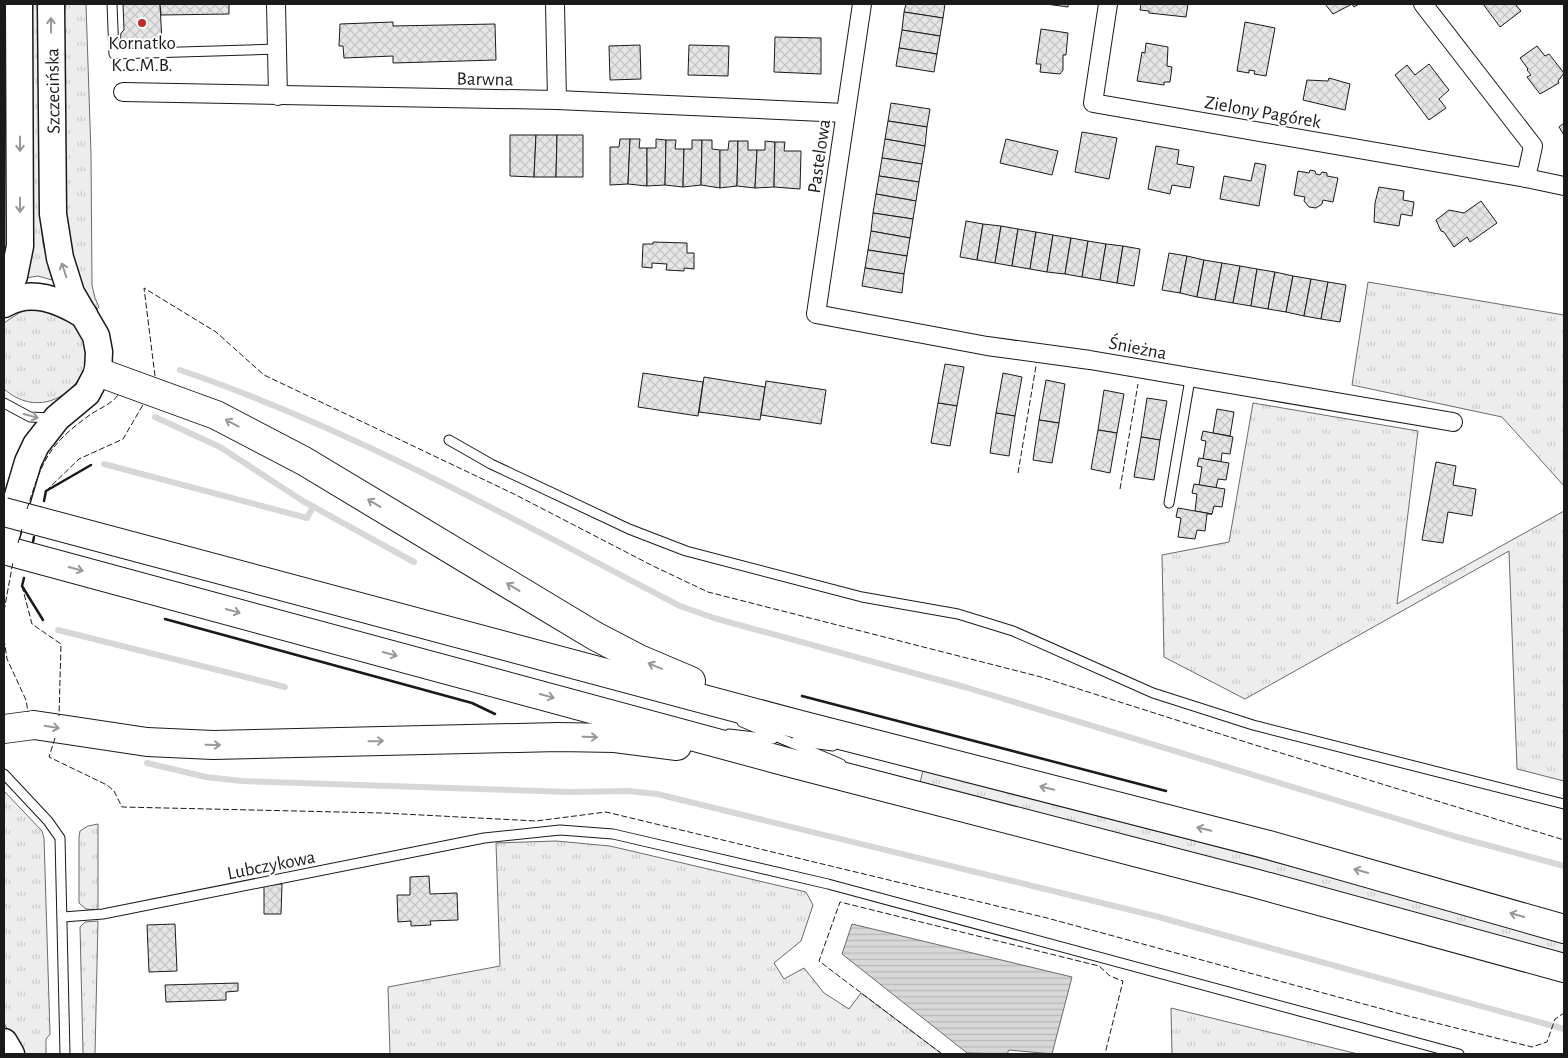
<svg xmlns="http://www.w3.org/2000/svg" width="1568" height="1058" viewBox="0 0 1568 1058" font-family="'Alegreya Sans',sans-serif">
  <defs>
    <pattern id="grass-tufts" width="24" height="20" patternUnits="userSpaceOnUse" patternTransform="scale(1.25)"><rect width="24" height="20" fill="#ededed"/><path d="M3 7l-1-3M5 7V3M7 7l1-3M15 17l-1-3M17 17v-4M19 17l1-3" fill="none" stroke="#cbcbcb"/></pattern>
    <pattern id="water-rules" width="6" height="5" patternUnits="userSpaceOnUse" patternTransform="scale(1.25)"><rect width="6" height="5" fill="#d7d7d7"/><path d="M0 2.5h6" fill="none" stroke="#b8b8b8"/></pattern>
    <pattern id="building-cross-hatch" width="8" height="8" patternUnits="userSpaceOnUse" patternTransform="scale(1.25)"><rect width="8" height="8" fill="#e6e6e6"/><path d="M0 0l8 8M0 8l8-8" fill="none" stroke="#c5c5c5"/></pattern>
  </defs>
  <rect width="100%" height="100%" fill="#fff"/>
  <!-- grass -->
  <g fill="url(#grass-tufts)" stroke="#6a6a6a">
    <path d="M31,4H39L40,213L43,243L52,280L38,276L26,278Z"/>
    <path d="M65,4H86L91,154L92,285L95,298L99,307L97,309C56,261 65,178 65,118C64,80 63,42 65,4Z"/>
    <path d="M1368,282L1564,315V486L1502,417L1352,385Z"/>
    <path d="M43,308C52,312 64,315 71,322C116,360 54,433 4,389V323L22,311Z"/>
    <path d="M1253,403L1418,431L1397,604L1564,511V781L1517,769L1509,551L1245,699L1164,657L1162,555L1229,542Z"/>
    <path d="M923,770L1260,858L1564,941V954L920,783Z"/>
    <path d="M4,791L42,831L44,838L50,1034L46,1039V1054H21L4,1023Z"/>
    <path d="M98,824V910L86,909L79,903V837L80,831L88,826Z"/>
    <path d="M556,841L610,846L806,892L813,905L801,941L774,963L784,979L804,968L824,993L849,1009L861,993L942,1054H390L388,987L500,966L496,843Z"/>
    <path d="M98,921L95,1054H83L80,927L85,922Z"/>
    <path d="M1171,1008L1358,1054H1172Z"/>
  </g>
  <!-- water -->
  <path fill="url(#water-rules)" stroke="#6a6a6a" d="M852,924L1072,977L1052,1054L1009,1050L1007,1054L967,1053L842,954Z"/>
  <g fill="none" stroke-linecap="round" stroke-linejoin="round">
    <!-- stream -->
    <g stroke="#d7d7d7" stroke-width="6">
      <path d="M180,370C355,430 516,521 680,606L714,618L968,688L1457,837L1564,866"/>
      <path d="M155,417L220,447L303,501L414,562"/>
      <path d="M104,464L307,518L313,507"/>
      <path d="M58,630L285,687"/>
      <path d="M147,763L206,777L242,781L570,792L628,791L657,794L1155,916L1564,1029"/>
    </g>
  </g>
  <!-- building -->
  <g fill="url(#building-cross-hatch)" stroke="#1a1a1a">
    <path d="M123,4H160L162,43L141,44L136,49L126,48L120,43L121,33L124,30Z"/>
    <path d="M160,4H229V14L161,15Z"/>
    <path d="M906,4H945L943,18L904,12Z"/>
    <path d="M1046,4H1068V7Z"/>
    <path d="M1141,4H1188L1186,17L1149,13V11L1140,10Z"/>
    <path d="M1325,4H1359L1354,7L1352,4L1333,14Z"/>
    <path d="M1483,4H1515L1521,11L1500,27Z"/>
    <path d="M904,12L943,18L940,36L902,30Z"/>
    <path d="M393,22V26L495,24L496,60L393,63V56L344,58L343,46H339L340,24Z"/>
    <path d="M1245,22L1275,28L1266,76L1254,74L1255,71L1249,70V73L1237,71Z"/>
    <path d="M1041,29L1068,33L1066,55H1063V70L1060,74L1040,72L1041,64H1036Z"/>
    <path d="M902,30L940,36L937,54L899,48Z"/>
    <path d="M775,37L821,38V74L774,72Z"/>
    <path d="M1146,43L1168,47L1167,66L1172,67L1170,82H1164V85L1137,81L1142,52L1145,53Z"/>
    <path d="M640,45L641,79L610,80L609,46Z"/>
    <path d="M689,45L729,46L728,76L688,75Z"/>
    <path d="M1537,46L1545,56L1549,54L1564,73L1558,81L1559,83L1540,94L1527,77L1531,75L1527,70L1528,69L1520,58Z"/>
    <path d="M899,48L937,54L934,72L896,66Z"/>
    <path d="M1429,64L1449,90L1439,99L1446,108L1429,120L1395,75L1407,65L1415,75Z"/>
    <path d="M1329,78L1350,84L1345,110L1303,100L1307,80L1328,81Z"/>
    <path d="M891,103L930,109L927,127L888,121Z"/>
    <path d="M888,121L927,127L925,146L885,139Z"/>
    <path d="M1564,123V135L1559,127Z"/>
    <path d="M1082,132L1117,138L1109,179L1075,172Z"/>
    <path d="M510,135H536L534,177L510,176Z"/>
    <path d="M536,135H557L556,177H534Z"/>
    <path d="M557,135H583V177H556Z"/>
    <path d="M620,139H630L628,184L610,185V147H619Z"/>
    <path d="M630,139H640L639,148H647V186L628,184Z"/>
    <path d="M656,139L666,140L665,185L647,186V148H656Z"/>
    <path d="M885,139L925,146L922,164L882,158Z"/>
    <path d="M1006,139L1058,151L1052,175L1000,163Z"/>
    <path d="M666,140H676L675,149H684L683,187L665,185Z"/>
    <path d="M692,140H702L701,185L683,187L684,149H692Z"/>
    <path d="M702,140H712V149L720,150V188L701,185Z"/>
    <path d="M729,141H738L737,186L720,188V150H728Z"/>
    <path d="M738,141H748V150H757L755,188L737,186Z"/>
    <path d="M765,141L775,142L774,187L755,188L757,150H765Z"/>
    <path d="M775,142H785L784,151H801L800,189L774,187Z"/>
    <path d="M1156,146L1179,150L1177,164L1194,167L1190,188L1172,185L1170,194L1148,189Z"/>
    <path d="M882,158L922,164L919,182L879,176Z"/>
    <path d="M1255,163L1266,165L1259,206L1220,199L1224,176L1251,181Z"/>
    <path d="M1310,170L1315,171L1316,174L1320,175L1322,172L1327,173V176L1338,178L1333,202L1323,200L1322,204L1316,208L1309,207L1304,201L1305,197L1294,195L1298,171L1309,173Z"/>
    <path d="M879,176L919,182L916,201L876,194Z"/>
    <path d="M1379,187L1404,191L1403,200L1414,202L1412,216L1401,214L1399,226L1374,222L1375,203Z"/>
    <path d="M876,194L916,201L913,219L873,213Z"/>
    <path d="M1481,201L1497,223L1470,242L1467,237L1454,247L1444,232L1441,231L1436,220L1449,210L1464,213Z"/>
    <path d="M873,213L913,219L910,238L871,231Z"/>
    <path d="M966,221L983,224L977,260L960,257Z"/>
    <path d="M983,224L1001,226L995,263L977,260Z"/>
    <path d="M1001,226L1018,229L1012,266L995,263Z"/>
    <path d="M1018,229L1036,232L1030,269L1012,266Z"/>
    <path d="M871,231L910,238L907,256L868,250Z"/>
    <path d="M1036,232L1053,235L1047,272L1030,269Z"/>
    <path d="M1053,235L1071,238L1065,274L1047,272Z"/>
    <path d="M1071,238L1088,241L1082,277L1065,274Z"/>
    <path d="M1088,241L1106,244L1100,280L1082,277Z"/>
    <path d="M653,242L687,243V253H694V269L684,268V271L666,270L667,264L652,263V268L642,267L643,244H653Z"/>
    <path d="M1106,244L1123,246L1117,283L1100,280Z"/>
    <path d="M1123,246L1140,249L1134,286L1117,283Z"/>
    <path d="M868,250L907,256L904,274L865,268Z"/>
    <path d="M1169,253L1187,256L1180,293L1162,290Z"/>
    <path d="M1187,256L1204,260L1197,297L1180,293Z"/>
    <path d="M1204,260L1222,263L1215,300L1197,297Z"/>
    <path d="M1222,263L1240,266L1233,303L1215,300Z"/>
    <path d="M1240,266L1257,269L1251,306L1233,303Z"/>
    <path d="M865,268L904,274L902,293L862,286Z"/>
    <path d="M1257,269L1275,272L1268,309L1251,306Z"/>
    <path d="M1275,272L1293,276L1286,312L1268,309Z"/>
    <path d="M1293,276L1311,279L1304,316L1286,312Z"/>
    <path d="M1311,279L1328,282L1321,319L1304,316Z"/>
    <path d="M1328,282L1346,285L1340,322L1321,319Z"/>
    <path d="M945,364L964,367L957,406L938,403Z"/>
    <path d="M643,373L703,382L698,416L638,407Z"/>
    <path d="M1003,373L1022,377L1015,416L996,413Z"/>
    <path d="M704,377L765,387L760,420L699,412Z"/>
    <path d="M1046,380L1065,384L1059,423L1039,420Z"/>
    <path d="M766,381L826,390L821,424L761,415Z"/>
    <path d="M1104,390L1124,394L1117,433L1098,430Z"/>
    <path d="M1147,398L1167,401L1160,440L1141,437Z"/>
    <path d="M938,403L957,406L950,446L931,443Z"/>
    <path d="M1217,409L1234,412L1230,436L1213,433Z"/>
    <path d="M996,413L1015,416L1009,456L990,453Z"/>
    <path d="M1039,420L1059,423L1052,463L1033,460Z"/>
    <path d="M1098,430L1117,433L1110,473L1091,469Z"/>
    <path d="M1203,431L1233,437L1230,454L1222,453L1221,462L1203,459L1206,441L1201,440Z"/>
    <path d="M1141,437L1160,440L1154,480L1134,477Z"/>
    <path d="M1199,458L1229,463L1226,480L1218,479L1216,488L1199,485L1202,467L1197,466Z"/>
    <path d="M1436,462L1456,466L1453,485L1476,489L1472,516L1448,512L1443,543L1422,540Z"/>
    <path d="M1194,484L1225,489L1222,507L1214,506L1212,514L1195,511L1197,494L1192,493Z"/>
    <path d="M1178,508L1212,514H1207L1205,531L1197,530L1195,539L1178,537L1181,518L1176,517Z"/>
    <path d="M429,876L430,894L457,893L458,920L430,921L431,925L411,926V921L398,922L397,895H410V877Z"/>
    <path d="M264,884H282L281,914H264Z"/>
    <path d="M175,924L177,971L149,972L147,925Z"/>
    <path d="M238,983V991L226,992V1000L166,1002L165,985Z"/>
  </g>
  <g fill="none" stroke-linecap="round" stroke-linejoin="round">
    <defs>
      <g id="lane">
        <path d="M112,4L114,54L277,49"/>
        <path d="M4,403L30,417L50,418"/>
        <path d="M449,440L491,464L629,529L686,551L862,597L958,614L1013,631L1153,693L1253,725L1564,804"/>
        <path d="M1169,503L1190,379"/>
        <path d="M742,722L841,764"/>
        <path d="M729,734L773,739"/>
        <path d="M796,741L833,746"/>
        <path d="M4,774L48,821L60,838L65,1054"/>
        <path d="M63,917L103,914L484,838L560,830L613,834L828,884L1459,1054"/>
      </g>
      <g id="street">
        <path d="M276,4L278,96"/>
        <path d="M555,4L557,100"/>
        <path d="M862,4L816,314L987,346L1090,360L1453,422"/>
        <path d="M1108,4L1093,103L1526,178L1533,146L1423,4"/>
        <path d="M123,92L557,100L845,113"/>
        <path d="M1526,178L1564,186"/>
      </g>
      <g id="secondary">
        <path d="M4,299L14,276L20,246L19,4"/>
        <path d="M4,304C31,288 59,300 84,315"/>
        <path d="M4,543L28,462L36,445L57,418L87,393L98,372L99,352L96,336L71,293L60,258L53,214L51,4"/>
        <path d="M4,1042L11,1054"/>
      </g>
      <g id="highway">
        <path d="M98,372L216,415L304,461L595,636L639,659L691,681"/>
        <path d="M38,521L797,724L1265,844L1564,929"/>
        <path d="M4,550L787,762L1254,883L1564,968"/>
        <path d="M4,729L34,725L147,742L213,745L558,737L615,738L677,746"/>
      </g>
    </defs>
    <!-- lane casing -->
    <use href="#lane" stroke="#1a1a1a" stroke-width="11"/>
    <!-- street casing -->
    <use href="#street" stroke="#1a1a1a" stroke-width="20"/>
    <!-- secondary casing -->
    <use href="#secondary" stroke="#1a1a1a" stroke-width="29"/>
    <!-- highway casing -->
    <use href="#highway" stroke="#1a1a1a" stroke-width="30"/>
    <!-- lane -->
    <use href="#lane" stroke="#fff" stroke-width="9"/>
    <!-- street -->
    <use href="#street" stroke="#fff" stroke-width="18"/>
    <!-- secondary -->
    <use href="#secondary" stroke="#fff" stroke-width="26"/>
    <!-- highway -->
    <use href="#highway" stroke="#fff" stroke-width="28"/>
    <defs>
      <path id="highway-bridge" d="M4,512L38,521"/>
    </defs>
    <!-- highway-bridge casing -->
    <use href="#highway-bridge" stroke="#1a1a1a" stroke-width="30" stroke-linecap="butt"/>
    <!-- highway-bridge -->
    <use href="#highway-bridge" stroke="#fff" stroke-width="28"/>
    <!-- fence -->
    <g stroke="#1a1a1a" stroke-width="1" stroke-dasharray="6 2.5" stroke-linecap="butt">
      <path d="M155,376L144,288L216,332L264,375L514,494L653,566L708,592L1041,677L1255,745L1564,840"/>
      <path d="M1018,473L1036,366"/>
      <path d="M1120,489L1138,384"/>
      <path d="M46,491L79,459L123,439L144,403"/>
      <path d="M27,509C42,463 46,447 87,417C97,409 111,405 118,395"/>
      <path d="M18,543L22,529"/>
      <path d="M22,586L32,624L61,644L59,716"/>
      <path d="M4,611L13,562"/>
      <path d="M4,639L7,659L26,700L28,712"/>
      <path d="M55,738L49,757L107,785L114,791L122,807L383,813L536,821L606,812L1047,918L1408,1016L1532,1047L1547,1042L1555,1019L1564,1013"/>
      <path d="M942,1054L819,961L840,902L1099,966L1110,976L1123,981L1105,1054"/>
    </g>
    <!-- wall -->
    <g stroke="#1a1a1a" stroke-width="2.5">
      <path d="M44,501L46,491L91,465"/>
      <path d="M33,542L34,537"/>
      <path d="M24,578L22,586L43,620"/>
      <path d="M165,619L472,703L495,714"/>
      <path d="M802,696L1166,791"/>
    </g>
  </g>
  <!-- one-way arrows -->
  <defs><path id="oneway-shaft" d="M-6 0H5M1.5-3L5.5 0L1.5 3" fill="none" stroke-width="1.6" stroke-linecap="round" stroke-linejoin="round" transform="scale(1.25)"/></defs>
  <g stroke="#989898">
    <use href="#oneway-shaft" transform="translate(51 25) rotate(-91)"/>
    <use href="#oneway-shaft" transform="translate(20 144) rotate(90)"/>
    <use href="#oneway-shaft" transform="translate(20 205) rotate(90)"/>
    <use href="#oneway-shaft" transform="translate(64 270) rotate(-108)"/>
    <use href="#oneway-shaft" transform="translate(31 416) rotate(15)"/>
    <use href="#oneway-shaft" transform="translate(232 423) rotate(-152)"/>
    <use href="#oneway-shaft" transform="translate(374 503) rotate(-149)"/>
    <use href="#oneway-shaft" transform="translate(76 569) rotate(15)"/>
    <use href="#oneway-shaft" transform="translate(513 587) rotate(-149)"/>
    <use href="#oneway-shaft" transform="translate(233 611) rotate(15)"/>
    <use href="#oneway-shaft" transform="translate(390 654) rotate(15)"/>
    <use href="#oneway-shaft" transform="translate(655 666) rotate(-157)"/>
    <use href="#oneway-shaft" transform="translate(547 696) rotate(15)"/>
    <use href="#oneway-shaft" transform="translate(52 727) rotate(9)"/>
    <use href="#oneway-shaft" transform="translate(590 737) rotate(1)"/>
    <use href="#oneway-shaft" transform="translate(376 741) rotate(-1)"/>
    <use href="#oneway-shaft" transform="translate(213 745) rotate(1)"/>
    <use href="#oneway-shaft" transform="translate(1047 788) rotate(-166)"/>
    <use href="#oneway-shaft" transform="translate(1204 829) rotate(-166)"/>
    <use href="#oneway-shaft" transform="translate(1361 871) rotate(-164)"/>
    <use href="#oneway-shaft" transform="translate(1517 915) rotate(-164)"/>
  </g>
  <!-- markers -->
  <circle fill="#c62828" stroke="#fff" stroke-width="2" cx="142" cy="23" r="5"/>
  <g text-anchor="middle" stroke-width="4" stroke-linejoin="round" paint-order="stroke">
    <!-- poi labels -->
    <g font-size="19" fill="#1a1a1a" stroke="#fff">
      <text x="142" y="49">Kornatko<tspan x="142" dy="22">K.C.M.B.</tspan></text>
    </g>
    <!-- street labels -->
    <g font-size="19" fill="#1a1a1a" stroke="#fff">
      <text transform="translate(485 78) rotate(1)" y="7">Barwna</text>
      <text transform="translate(52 91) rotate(-91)" y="7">Szczecińska</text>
      <text transform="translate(1263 111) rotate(10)" y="7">Zielony Pagórek</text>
      <text transform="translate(818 156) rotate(-82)" y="7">Pastelowa</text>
      <text transform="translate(1138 347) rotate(11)" y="7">Śnieżna</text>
      <text transform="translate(271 864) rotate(-11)" y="7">Lubczykowa</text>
    </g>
  </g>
  <!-- border -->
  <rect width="1568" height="1058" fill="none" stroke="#1a1a1a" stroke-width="10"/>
</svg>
